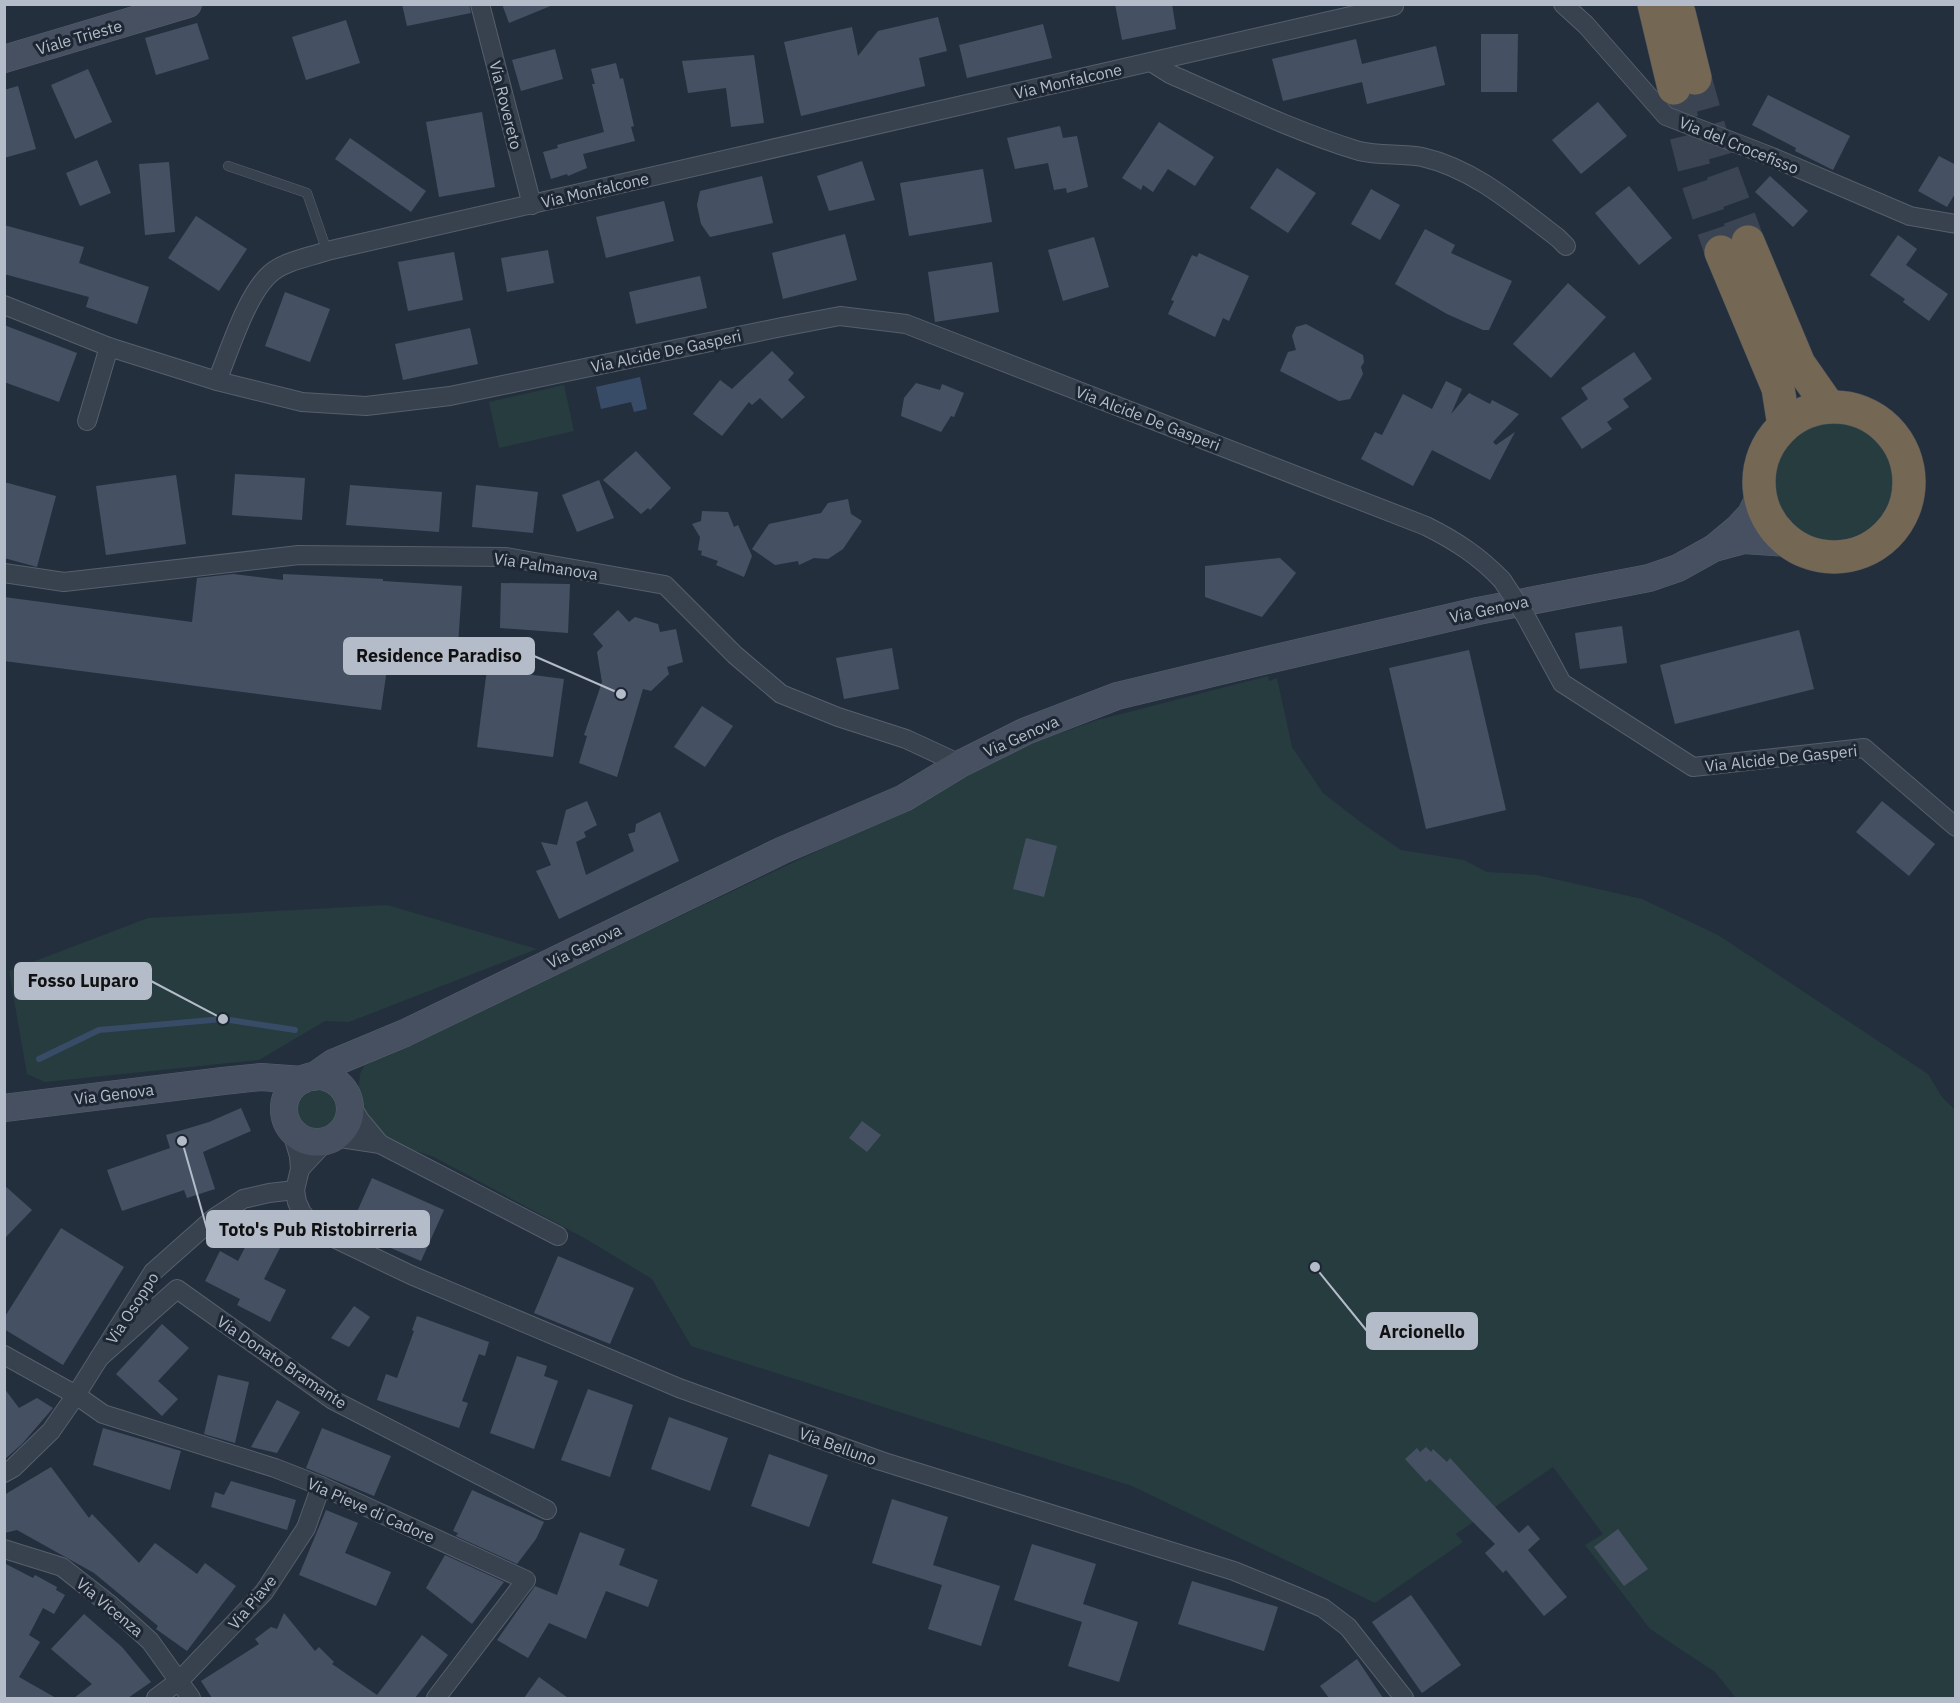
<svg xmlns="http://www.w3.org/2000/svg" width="1960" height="1703" viewBox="0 0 1960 1703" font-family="'IBM Plex Sans',sans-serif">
  <rect width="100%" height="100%" fill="#242f3e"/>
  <!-- green -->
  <g fill="#263c3f">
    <path d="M564,385L574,431L499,448L489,402Z"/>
    <circle cx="1833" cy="480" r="60"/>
    <path d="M1268,676L1269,681L1277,678L1292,747L1323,793L1363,824L1401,850L1464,860L1487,872L1537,875L1642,899L1718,935L1928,1074L1942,1097L1955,1110V1698H1736L1715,1672L1650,1629L1585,1545L1603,1534L1553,1467L1456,1534L1463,1542L1375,1603L1132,1486L691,1346L652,1279L586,1239L434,1157L398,1145L378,1130L370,1121L360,1102L358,1093L360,1074L364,1066L377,1054L581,963L929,798L1000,754L1098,720Z"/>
    <path d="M387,905L537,949L349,1022L325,1021L259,1060L45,1082L27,1074L9,971L148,918Z"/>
    <circle cx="317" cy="1109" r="22"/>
  </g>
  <!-- water -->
  <path fill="#394c67" d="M640,377L647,409L634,412L631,402L601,409L596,387Z"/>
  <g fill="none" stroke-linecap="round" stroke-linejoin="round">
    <!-- stream -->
    <path stroke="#394c67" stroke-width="6" d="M39,1059L99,1030L223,1019L295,1030"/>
  </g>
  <!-- building -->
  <g fill="#455162">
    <path d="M402,4H469L471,13L407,26Z"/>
    <path d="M502,4H553V5L509,23Z"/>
    <path d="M1115,4H1172L1176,29L1122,40Z"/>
    <path d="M938,17L947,51L919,58L925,86L801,116L784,42L852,27L858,56L878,31Z"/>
    <path d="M346,20L360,63L306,80L292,37Z"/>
    <path d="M197,23L209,59L156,75L145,38Z"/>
    <path d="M1043,24L1052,58L967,78L959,45Z"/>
    <path d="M1481,34H1518L1517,92H1481Z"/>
    <path d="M1356,39L1362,64L1436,46L1445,85L1367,104L1362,82L1283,101L1272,59Z"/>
    <path d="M555,49L563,79L521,91L512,60Z"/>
    <path d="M754,55L764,123L731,127L726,88L688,93L682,61Z"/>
    <path d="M616,63L620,79L623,78L634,126L631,127L635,141L583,154L587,168L568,176L567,174L551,179L543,152L558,148L557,145L604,132L592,84H595L591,69Z"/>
    <path d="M88,69L112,122L75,139L51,85Z"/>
    <path d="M18,86L36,149L4,158V90Z"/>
    <path d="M1768,95L1850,136L1833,170L1795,151L1796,148L1752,125Z"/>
    <path d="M1598,102L1627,136L1581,174L1552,140Z"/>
    <path d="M482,112L495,187L439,197L426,122Z"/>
    <path d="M1159,122L1214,157L1195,186L1168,169L1153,192L1143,185L1141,190L1122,178Z"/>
    <path d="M1060,126L1063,138L1077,136L1088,187L1067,193L1066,188L1054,190L1048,163L1015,169L1007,138Z"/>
    <path d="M350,138L426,191L411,212L335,159Z"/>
    <path d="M1939,156L1956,165V192L1947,207L1918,191Z"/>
    <path d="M97,160L111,193L80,206L66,173Z"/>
    <path d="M862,161L875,200L829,211L817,176Z"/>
    <path d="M169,162L175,232L145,235L139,164Z"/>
    <path d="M1277,168L1316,193L1288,233L1250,208Z"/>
    <path d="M983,169L992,222L909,236L900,183Z"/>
    <path d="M762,176L773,223L710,237L701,224L697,205L700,191Z"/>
    <path d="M1770,176L1808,211L1793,227L1755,192Z"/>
    <path d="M1629,186L1672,238L1639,265L1595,213Z"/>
    <path d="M1371,189L1400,205L1380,240L1351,224Z"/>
    <path d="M664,201L674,241L606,258L596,217Z"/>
    <path d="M196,216L247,249L219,291L168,258Z"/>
    <path d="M4,225L84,247L79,263L149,287L137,324L86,307L89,297L4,274Z"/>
    <path d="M1425,229L1455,245L1451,253L1512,281L1489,330H1483L1447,314L1395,284Z"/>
    <path d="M845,234L857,280L783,299L772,253Z"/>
    <path d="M1898,235L1917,249L1906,265L1948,294L1929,321L1903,302L1905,299L1870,275Z"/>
    <path d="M1094,237L1109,287L1063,301L1048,250Z"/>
    <path d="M548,250L554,283L507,292L501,258Z"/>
    <path d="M454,252L463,300L408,311L398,262Z"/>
    <path d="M1199,253L1249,276L1229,321L1223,318L1215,337L1168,314L1174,301L1171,300L1192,255L1197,257Z"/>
    <path d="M992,262L999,312L935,322L928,272Z"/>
    <path d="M700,276L707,308L636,324L629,292Z"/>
    <path d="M1568,283L1606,317L1551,378L1513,344Z"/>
    <path d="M285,292L330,309L310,362L265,346Z"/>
    <path d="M1306,324L1363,355L1364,362L1361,367L1363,374L1350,399L1339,401L1280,371L1288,352L1296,350L1292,336L1296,327Z"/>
    <path d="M4,325L77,353L59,402L4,382Z"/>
    <path d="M470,328L478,364L403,380L395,344Z"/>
    <path d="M772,351L794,373L788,380L805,397L782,419L760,398L752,405L749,402L722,436L693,414L720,380L732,389Z"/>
    <path d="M1634,352L1652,379L1623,399L1629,407L1607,422L1612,429L1582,449L1561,418L1588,399L1581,388Z"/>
    <path d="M1446,381L1462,389L1451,414L1469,393L1490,404L1492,400L1519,414L1493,442L1496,445L1515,432L1490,480L1432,450L1413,486L1361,459L1375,432L1382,435L1403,394L1432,409Z"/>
    <path d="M916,383L940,390L942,384L964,393L954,417L951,416L941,432L901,416L904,398Z"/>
    <path d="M636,451L671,488L650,510L648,508L641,514L603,480Z"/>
    <path d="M235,474L305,478L302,520L232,515Z"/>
    <path d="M176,475L186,544L106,555L96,486Z"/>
    <path d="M599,480L614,518L577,532L562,495Z"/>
    <path d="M4,482L56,496L37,567L4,558Z"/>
    <path d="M350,485L442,492L439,532L346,525Z"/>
    <path d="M476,485L538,492L533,533L472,527Z"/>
    <path d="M848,499L851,514L862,521L843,549L828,559L814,558L799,565L798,561L775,565L752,549L769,524L821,513L828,503Z"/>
    <path d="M702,511L728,512L734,527L738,525L752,556L744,577L716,565L718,561L701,555L702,551L698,550L700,537L692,524L701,521Z"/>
    <path d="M1280,558L1296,573L1262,617L1205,597V566Z"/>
    <path d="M233,574L283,580V574L383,579V581L462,586L457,660L389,655L381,710L4,661V597L192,622L197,578Z"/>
    <path d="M501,583L570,584L568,633L500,628Z"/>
    <path d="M618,610L629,622L635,617L658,624L660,632L676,629L683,662L667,667L669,674L651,691L643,689L617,777L579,763L587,736L584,735L602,682L597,652L603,646L593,634Z"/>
    <path d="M1622,626L1627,663L1580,669L1575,633Z"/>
    <path d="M1799,630L1814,689L1675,724L1660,665Z"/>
    <path d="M892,648L899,689L844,699L836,658Z"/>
    <path d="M1469,650L1506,810L1426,829L1389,668Z"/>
    <path d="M487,669L564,679L553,757L477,747Z"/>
    <path d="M702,706L733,726L705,767L674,747Z"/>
    <path d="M587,801L597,825L584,832L586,837L576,842L586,875L634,851L628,834L635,832L636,824L660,812L679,861L559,919L536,871L551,865L541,842L557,845L566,810Z"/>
    <path d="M1882,801L1935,844L1909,876L1856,832Z"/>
    <path d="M1026,838L1057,846L1044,897L1013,889Z"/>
    <path d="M241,1108L251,1131L203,1152L215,1189L187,1198L184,1190L122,1211L107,1170L170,1148L166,1135L209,1122Z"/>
    <path d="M862,1121L881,1135L867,1152L849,1138Z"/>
    <path d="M372,1178L444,1210L421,1261L349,1230Z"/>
    <path d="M4,1185L32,1210L4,1239Z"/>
    <path d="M61,1228L124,1267L63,1365L4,1329V1318Z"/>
    <path d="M253,1232L281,1246L264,1279L286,1290L270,1322L237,1305L240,1299L205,1281L220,1251L238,1261Z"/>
    <path d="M558,1256L634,1288L610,1344L534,1313Z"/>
    <path d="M354,1306L370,1317L349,1347L331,1338Z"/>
    <path d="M417,1316L489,1342L485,1356L479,1354L462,1401L468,1403L459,1428L377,1400L386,1374L397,1378L414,1331L412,1330Z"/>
    <path d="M162,1324L189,1348L158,1381L178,1399L162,1416L116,1374Z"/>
    <path d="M517,1356L547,1366L544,1376L558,1381L534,1449L490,1433Z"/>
    <path d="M218,1375L249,1382L235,1443L204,1434Z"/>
    <path d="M4,1388L19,1408L37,1398L53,1408L22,1444L4,1460Z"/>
    <path d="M588,1389L633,1405L610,1477L561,1460Z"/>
    <path d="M277,1400L300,1412L277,1453L251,1447Z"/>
    <path d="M669,1417L728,1438L710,1491L651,1469Z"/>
    <path d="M103,1428L181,1451L170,1490L93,1465Z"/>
    <path d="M322,1428L391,1456L374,1496L306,1468Z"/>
    <path d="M1426,1447L1431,1452L1433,1449L1447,1462L1450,1458L1519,1533L1528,1525L1540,1539L1528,1550L1567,1597L1544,1616L1506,1570L1503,1573L1485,1553L1495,1544L1430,1479L1426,1482L1405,1459L1417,1448L1420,1452Z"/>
    <path d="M769,1454L828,1475L809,1527L751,1506Z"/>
    <path d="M51,1467L89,1518L92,1514L139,1563L155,1543L197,1574L205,1563L236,1586L187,1651L156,1629L158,1626L94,1573L17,1530L4,1533V1495Z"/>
    <path d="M231,1481L296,1500L287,1530L211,1507L215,1492L224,1495Z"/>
    <path d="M472,1490L544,1522L536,1539L517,1564L456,1536L458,1533L453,1531Z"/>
    <path d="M892,1499L948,1517L933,1565L1000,1586L981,1646L928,1629L942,1585L872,1563Z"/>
    <path d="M326,1510L358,1523L345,1553L391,1572L376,1606L299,1575Z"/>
    <path d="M1618,1529L1648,1569L1624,1586L1594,1547Z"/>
    <path d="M580,1532L625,1549L619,1565L658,1580L648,1607L606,1591L586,1639L549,1623L528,1658L497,1640L535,1586L557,1595Z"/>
    <path d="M1032,1544L1096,1564L1083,1604L1138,1622L1119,1682L1068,1666L1082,1622L1014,1600Z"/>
    <path d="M445,1555L504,1582L472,1624L426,1588Z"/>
    <path d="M4,1563L33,1578L35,1575L57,1587L56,1590L65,1595L54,1614L43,1608L29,1635L40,1642L19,1677L56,1698H4Z"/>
    <path d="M1192,1581L1278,1607L1264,1651L1178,1624Z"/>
    <path d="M1411,1595L1461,1665L1422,1693L1372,1622Z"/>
    <path d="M284,1613L315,1651L319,1647L334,1662L332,1664L377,1695L422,1635L448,1655L415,1698H212L201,1681L259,1644L255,1639L271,1627L277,1629Z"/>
    <path d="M84,1614L122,1647L151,1682L128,1698H74L92,1684L51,1649Z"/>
    <path d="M1357,1659L1383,1698H1329L1320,1686Z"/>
    <path d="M539,1677L568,1698H524Z"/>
  </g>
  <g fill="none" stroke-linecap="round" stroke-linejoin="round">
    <!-- highway-tunnel -->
    <g stroke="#3a4453" stroke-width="33" stroke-dasharray="33 16" stroke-linecap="butt">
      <path d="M1695,78L1718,160L1748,242"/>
      <path d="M1674,88L1698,183L1721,252"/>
    </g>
    <defs>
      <path id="lane" d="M228,166L307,193L327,251"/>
      <g id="street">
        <path d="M480,4L532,205"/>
        <path d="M1563,4L1586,25L1666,116L1772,157L1910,216L1956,224"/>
        <path d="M1151,62L1170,74C1232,101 1294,131 1359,151C1379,156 1402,153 1422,157C1475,169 1517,207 1558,238L1566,246"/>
        <path d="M4,305L109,347L217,381C229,352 247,293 271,273C285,261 310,257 327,251L1394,6"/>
        <path d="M217,381L302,402L366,406L450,396L782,327L840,316L906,324L1426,526C1456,541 1479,556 1502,580"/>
        <path d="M87,421L109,347"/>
        <path d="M4,573L64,582L299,555L506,557L665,585L735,655L781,694L838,717L906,739L960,764"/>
        <path d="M1525,615L1562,683L1693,767L1864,748L1956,827"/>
        <path d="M349,1102L360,1120L380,1144"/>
        <path d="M291,1129L299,1156L300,1169L295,1190L297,1202L302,1213L319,1231L411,1275L679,1388L881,1461L1234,1571L1293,1595L1323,1608L1348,1627L1404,1698"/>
        <path d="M334,1137L380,1144L558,1236"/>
        <path d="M300,1169L327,1140"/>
        <path d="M4,1355L76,1395L103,1414L275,1468L321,1486L526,1580L436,1698"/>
        <path d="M99,1358L177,1289L333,1400L547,1510"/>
        <path d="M4,1473L13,1468L51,1431L76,1395L153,1272L214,1218L243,1199L269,1193L295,1190"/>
        <path d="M4,1549L62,1567L108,1603L150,1641L191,1698"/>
        <path d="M156,1698L180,1680L264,1592L306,1528L321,1486"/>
      </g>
      <g id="secondary">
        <path d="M4,59L188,4"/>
        <path d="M1718,547L1744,540L1789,543"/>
        <circle cx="317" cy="1109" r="33"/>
        <path d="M313,1077L333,1063L405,1033L783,850L904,798L960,764L1026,731L1117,696L1229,669L1478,611L1649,578L1678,568L1714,548L1738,528L1751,514L1760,495"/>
        <path d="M4,1108L223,1081L261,1077L303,1080"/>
      </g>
      <g id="highway">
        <path d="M1654,4L1674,88"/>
        <path d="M1679,13L1695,78"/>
        <path d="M1748,242L1799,364L1829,407"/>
        <path d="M1721,252L1778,388L1784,426"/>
        <circle cx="1834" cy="482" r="75"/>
      </g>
    </defs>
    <!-- lane casing -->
    <use href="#lane" stroke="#565f6c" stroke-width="10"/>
    <!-- street casing -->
    <use href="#street" stroke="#565f6c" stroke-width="20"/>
    <!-- secondary casing -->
    <use href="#secondary" stroke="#565f6c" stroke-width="28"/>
    <!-- highway casing -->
    <use href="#highway" stroke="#434c59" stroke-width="34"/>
    <!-- lane -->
    <use href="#lane" stroke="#38414e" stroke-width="9"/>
    <!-- street -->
    <use href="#street" stroke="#38414e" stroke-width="18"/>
    <!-- secondary -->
    <use href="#secondary" stroke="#465061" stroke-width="27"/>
    <!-- highway -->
    <use href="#highway" stroke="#746855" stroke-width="33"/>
    <defs>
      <path id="street-bridge" d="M1502,580L1525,615"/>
    </defs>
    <!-- street-bridge casing -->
    <use href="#street-bridge" stroke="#565f6c" stroke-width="20" stroke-linecap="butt"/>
    <!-- street-bridge -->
    <use href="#street-bridge" stroke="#38414e" stroke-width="18"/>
  </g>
  <g text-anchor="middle" stroke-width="6" stroke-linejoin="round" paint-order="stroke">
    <!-- street labels -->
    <g font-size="16" fill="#b4bcc9" stroke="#1d2633">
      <text transform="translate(79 37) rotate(-16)" y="6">Viale Trieste</text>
      <text transform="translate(1068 81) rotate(-13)" y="6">Via Monfalcone</text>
      <text transform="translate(506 105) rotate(76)" y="6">Via Rovereto</text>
      <text transform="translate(1739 145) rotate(22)" y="6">Via del Crocefisso</text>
      <text transform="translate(595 190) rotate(-13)" y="6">Via Monfalcone</text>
      <text transform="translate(666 351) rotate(-12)" y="6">Via Alcide De Gasperi</text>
      <text transform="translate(1148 418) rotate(21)" y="6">Via Alcide De Gasperi</text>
      <text transform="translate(546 566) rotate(9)" y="6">Via Palmanova</text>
      <text transform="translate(1489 609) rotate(-12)" y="6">Via Genova</text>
      <text transform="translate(1021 736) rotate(-24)" y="6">Via Genova</text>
      <text transform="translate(1781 758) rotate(-6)" y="6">Via Alcide De Gasperi</text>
      <text transform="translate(584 946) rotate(-26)" y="6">Via Genova</text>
      <text transform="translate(114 1094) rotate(-7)" y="6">Via Genova</text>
      <text transform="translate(132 1308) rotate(-57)" y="6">Via Osoppo</text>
      <text transform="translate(282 1362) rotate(34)" y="6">Via Donato Bramante</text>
      <text transform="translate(838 1446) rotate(20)" y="6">Via Belluno</text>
      <text transform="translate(371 1510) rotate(24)" y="6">Via Pieve di Cadore</text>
      <text transform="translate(252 1602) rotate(-50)" y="6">Via Piave</text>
      <text transform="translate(110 1607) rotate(40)" y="6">Via Vicenza</text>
    </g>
  </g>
  <!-- callouts -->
  <path fill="none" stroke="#b4bcc9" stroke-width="2" d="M621 694L534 656M223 1019L151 981M182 1141L207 1229M1315 1267L1367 1331"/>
  <g fill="#b4bcc9" stroke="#1d2633" stroke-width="2">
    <circle cx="621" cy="694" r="6"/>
    <circle cx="223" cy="1019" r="6"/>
    <circle cx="182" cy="1141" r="6"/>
    <circle cx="1315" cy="1267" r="6"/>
  </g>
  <g fill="#b4bcc9" stroke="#b4bcc9" stroke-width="2">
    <rect x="344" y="638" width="190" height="36" rx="6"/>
    <rect x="15" y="963" width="136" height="36" rx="6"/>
    <rect x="207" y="1211" width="222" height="36" rx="6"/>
    <rect x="1367" y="1313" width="110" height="36" rx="6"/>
  </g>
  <g font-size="18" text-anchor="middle" font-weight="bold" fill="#111">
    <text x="439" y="662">Residence Paradiso</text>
    <text x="83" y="987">Fosso Luparo</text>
    <text x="318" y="1236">Toto's Pub Ristobirreria</text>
    <text x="1422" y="1338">Arcionello</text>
  </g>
  <!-- border -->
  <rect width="1960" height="1703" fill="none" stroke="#b4bcc9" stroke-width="12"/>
</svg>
